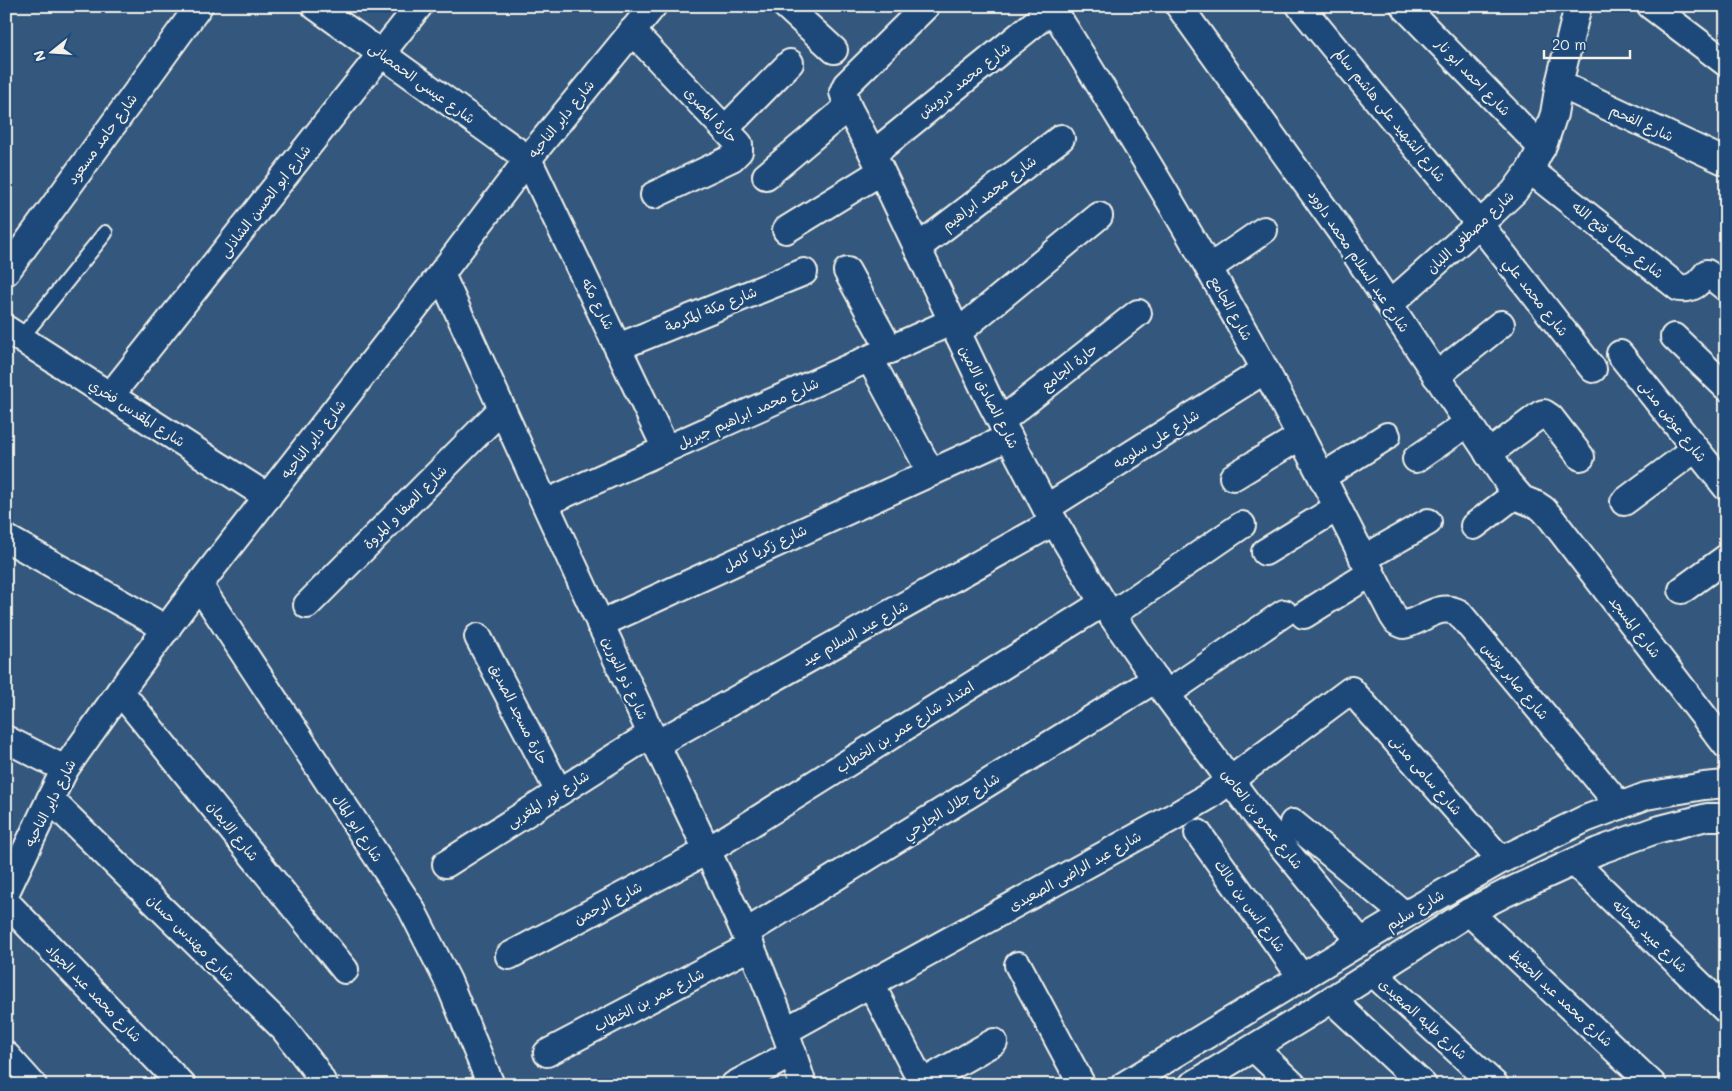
<svg xmlns="http://www.w3.org/2000/svg" width="1732" height="1091" viewBox="0 0 1732 1091" font-family="Mali,'Playpen Sans Arabic',sans-serif">
  <rect width="100%" height="100%" fill="#33577d"/>
  <filter id="ink" filterUnits="userSpaceOnUse"><feTurbulence type="fractalNoise" baseFrequency=".02" numOctaves="2"/><feDisplacementMap in="SourceGraphic" scale="10" xChannelSelector="R" yChannelSelector="G"/><feConvolveMatrix kernelMatrix="1 2 1 2 8 2 1 2 1" color-interpolation-filters="sRGB"/></filter>
  <g filter="url(#ink)">
    <g fill="none" stroke-linecap="round" stroke-linejoin="round">
      <defs>
        <path id="service" d="M21,338L105,233"/>
        <g id="minor">
          <path d="M315,6L528,159L666,449"/>
          <path d="M786,6L834,50"/>
          <path d="M926,6L846,85L843,92L848,107L873,154L988,397L1046,508L1103,603L1166,694L1253,811L1361,942"/>
          <path d="M1179,6L1341,232L1508,483L1522,499L1537,505L1543,509L1551,518L1726,745"/>
          <path d="M1300,6L1480,225L1593,369"/>
          <path d="M1404,6L1542,148"/>
          <path d="M1651,6L1726,63"/>
          <path d="M1053,9C1114,108 1175,206 1231,308C1288,409 1340,512 1393,616L1397,622L1404,625C1424,620 1439,602 1459,613L1620,806"/>
          <path d="M632,31L739,144V151L732,158L654,195"/>
          <path d="M1559,84L1726,162"/>
          <path d="M725,129L790,63"/>
          <path d="M873,154L1056,6"/>
          <path d="M1530,170L1679,288C1693,290 1699,283 1707,273L1726,288"/>
          <path d="M766,176L848,107"/>
          <path d="M786,230L880,172"/>
          <path d="M917,248L1061,138"/>
          <path d="M1209,268L1264,230"/>
          <path d="M847,271L890,350"/>
          <path d="M6,272L199,6"/>
          <path d="M441,274C509,425 577,575 647,725C703,843 764,960 803,1085"/>
          <path d="M1390,304L1494,211L1514,192L1530,170L1544,143L1554,114L1559,84L1578,6"/>
          <path d="M6,329L268,497"/>
          <path d="M957,333L1099,216"/>
          <path d="M1674,337L1726,387"/>
          <path d="M618,347L804,272"/>
          <path d="M1620,354L1726,487"/>
          <path d="M870,359L931,473"/>
          <path d="M1436,376L1501,324"/>
          <path d="M110,396L419,6"/>
          <path d="M1001,421L1138,313"/>
          <path d="M1488,454L1541,414L1544,413L1550,417L1581,457"/>
          <path d="M1416,459L1468,423"/>
          <path d="M1233,477L1301,436"/>
          <path d="M1322,477L1387,436"/>
          <path d="M1624,502L1695,449"/>
          <path d="M545,503L951,322"/>
          <path d="M1046,508L1265,370"/>
          <path d="M1474,526L1516,494"/>
          <path d="M6,538L167,629"/>
          <path d="M1265,552L1337,508"/>
          <path d="M1363,559L1428,522"/>
          <path d="M199,585L411,908L448,981L491,1085"/>
          <path d="M1682,590L1726,558"/>
          <path d="M307,605L502,409"/>
          <path d="M1111,615L1242,525"/>
          <path d="M1304,615L1371,573"/>
          <path d="M600,624L1009,437"/>
          <path d="M478,637L559,792"/>
          <path d="M120,691L345,970"/>
          <path d="M1166,694L1284,613"/>
          <path d="M6,739L65,769"/>
          <path d="M656,744L1054,522"/>
          <path d="M50,799L284,1029L315,1069L324,1085"/>
          <path d="M1293,823L1405,915"/>
          <path d="M1198,833L1302,978"/>
          <path d="M1574,862L1726,1010"/>
          <path d="M446,864L651,734"/>
          <path d="M6,892L50,799L65,769L120,691L199,585L441,274L528,159L653,6"/>
          <path d="M6,902L182,1085"/>
          <path d="M1469,912L1653,1085"/>
          <path d="M745,933L1156,679"/>
          <path d="M509,956L707,851L1103,603"/>
          <path d="M1018,965L1082,1085"/>
          <path d="M1373,973L1495,1085"/>
          <path d="M871,984L923,1085"/>
          <path d="M1332,1000L1423,1085"/>
          <path d="M785,1031L1175,816L1209,796L1351,690L1501,860"/>
          <path d="M1254,1048L1293,1085"/>
          <path d="M547,1053L751,946"/>
          <path d="M6,1055L33,1085"/>
          <path d="M922,1083L994,1042"/>
          <path d="M734,1085L793,1053"/>
          <path d="M1124,1085L1405,915L1501,860L1585,819L1646,796L1704,786L1726,784"/>
          <path d="M1192,1085L1304,1017L1469,912L1506,893L1598,851L1656,830L1707,817H1726"/>
        </g>
      </defs>
      <!-- service casing -->
      <use href="#service" stroke="#f4f1e8" stroke-width="18"/>
      <!-- minor casing -->
      <use href="#minor" stroke="#f4f1e8" stroke-width="30"/>
      <!-- service -->
      <use href="#service" stroke="#1f4a7a" stroke-width="14"/>
      <!-- minor -->
      <use href="#minor" stroke="#1f4a7a" stroke-width="26"/>
    </g>
  </g>
  <g text-anchor="middle" stroke-width="4.5" stroke-linejoin="round" paint-order="stroke">
    <!-- street labels -->
    <g font-size="14" fill="#f4f1e8" stroke="#1f4a7a">
      <text transform="translate(1473 77) rotate(46)" y="5">شارع احمد ابو نار</text>
      <text transform="translate(964 80) rotate(-38)" y="5">شارع محمد درويش</text>
      <text transform="translate(422 83) rotate(36)" y="5">شارع عيسى الحمصانى</text>
      <text transform="translate(711 115) rotate(47)" y="5">حارة المصرى</text>
      <text transform="translate(1390 115) rotate(51)" y="5">شارع الشهيد على هاشم سالم</text>
      <text transform="translate(561 119) rotate(-51)" y="5">شارع داير الناحيه</text>
      <text transform="translate(1642 123) rotate(25)" y="5">شارع الفحم</text>
      <text transform="translate(102 139) rotate(-54)" y="5">شارع حامد مسعود</text>
      <text transform="translate(989 193) rotate(-37)" y="5">شارع محمد ابراهيم</text>
      <text transform="translate(265 201) rotate(-52)" y="5">شارع ابو الحسن الشاذلى</text>
      <text transform="translate(1470 232) rotate(-43)" y="5">شارع مصطفى اللبان</text>
      <text transform="translate(1618 240) rotate(39)" y="5">شارع جمال فتح الله</text>
      <text transform="translate(1359 261) rotate(56)" y="5">شارع عبد السلام محمد داوود</text>
      <text transform="translate(1536 297) rotate(52)" y="5">شارع محمد علي</text>
      <text transform="translate(598 304) rotate(64)" y="5">شارع مكه</text>
      <text transform="translate(1231 308) rotate(61)" y="5">شارع الجامع</text>
      <text transform="translate(711 309) rotate(-22)" y="5">شارع مكة المكرمة</text>
      <text transform="translate(1069 367) rotate(-38)" y="5">حارة الجامع</text>
      <text transform="translate(989 397) rotate(63)" y="5">شارع الصادق الامين</text>
      <text transform="translate(137 413) rotate(33)" y="5">شارع المقدس فخري</text>
      <text transform="translate(748 413) rotate(-24)" y="5">شارع محمد ابراهيم جبريل</text>
      <text transform="translate(1673 421) rotate(52)" y="5">شارع عوض مدنى</text>
      <text transform="translate(313 439) rotate(-52)" y="5">شارع داير الناحيه</text>
      <text transform="translate(1156 439) rotate(-32)" y="5">شارع على سلومه</text>
      <text transform="translate(405 507) rotate(-45)" y="5">شارع الصفا و المروة</text>
      <text transform="translate(765 548) rotate(-25)" y="5">شارع زكريا كامل</text>
      <text transform="translate(1635 627) rotate(52)" y="5">شارع المسجد</text>
      <text transform="translate(855 633) rotate(-29)" y="5">شارع عبد السلام عيد</text>
      <text transform="translate(625 678) rotate(65)" y="5">شارع ذو النورين</text>
      <text transform="translate(1515 681) rotate(50)" y="5">شارع صابر يونس</text>
      <text transform="translate(519 714) rotate(63)" y="5">حارة مسجد الصديق</text>
      <text transform="translate(905 727) rotate(-32)" y="5">امتداد شارع عمر بن الخطاب</text>
      <text transform="translate(1426 775) rotate(49)" y="5">شارع سامى مدنى</text>
      <text transform="translate(548 799) rotate(-32)" y="5">شارع نور المغربى</text>
      <text transform="translate(50 803) rotate(-63)" y="5">شارع داير الناحيه</text>
      <text transform="translate(951 806) rotate(-32)" y="5">شارع جلال الجارحي</text>
      <text transform="translate(1262 819) rotate(52)" y="5">شارع عمرو بن العاص</text>
      <text transform="translate(358 828) rotate(57)" y="5">شارع ابو المال</text>
      <text transform="translate(233 831) rotate(51)" y="5">شارع الايمان</text>
      <text transform="translate(1075 871) rotate(-29)" y="5">شارع عبد الراضى الصعيدى</text>
      <text transform="translate(608 903) rotate(-28)" y="5">شارع الرحمن</text>
      <text transform="translate(1250 906) rotate(54)" y="5">شارع انس بن مالك</text>
      <text transform="translate(1415 910) rotate(-31)" y="5">شارع سليم</text>
      <text transform="translate(1650 936) rotate(44)" y="5">شارع عبيد شحاته</text>
      <text transform="translate(191 938) rotate(45)" y="5">شارع مهندس حسان</text>
      <text transform="translate(94 993) rotate(46)" y="5">شارع محمد عبد الجواد</text>
      <text transform="translate(1561 998) rotate(43)" y="5">شارع محمد عبد الحفيظ</text>
      <text transform="translate(649 1000) rotate(-27)" y="5">شارع عمر بن الخطاب</text>
      <text transform="translate(1423 1019) rotate(42)" y="5">شارع طلبه الصعيدى</text>
    </g>
  </g>
  <!-- margin -->
  <rect width="1732" height="1091" fill="none" stroke="#1f4a7a" stroke-width="25"/>
  <rect x="12" y="12" width="1707" height="1066" fill="none" stroke="#f4f1e8" stroke-width="2" filter="url(#ink)"/>
  <!-- north arrow -->
  <g transform="translate(52 52) rotate(253)" stroke="#1f4a7a" stroke-width="4" paint-order="stroke">
  <path d="M0-4L9 19L0 12L-9 19Z" fill="#f4f1e8"/>
  <text y="-8" font-size="14" font-weight="bold" text-anchor="middle" fill="#f4f1e8">N</text>
  </g>
  <!-- scale -->
  <path d="M1544 50v8h86v-8" fill="none" stroke="#f4f1e8" stroke-width="2.5"/>
  <text x="1552" y="50" font-size="15" fill="#f4f1e8" stroke="#1f4a7a" stroke-width="4" paint-order="stroke">20 m</text>
</svg>
